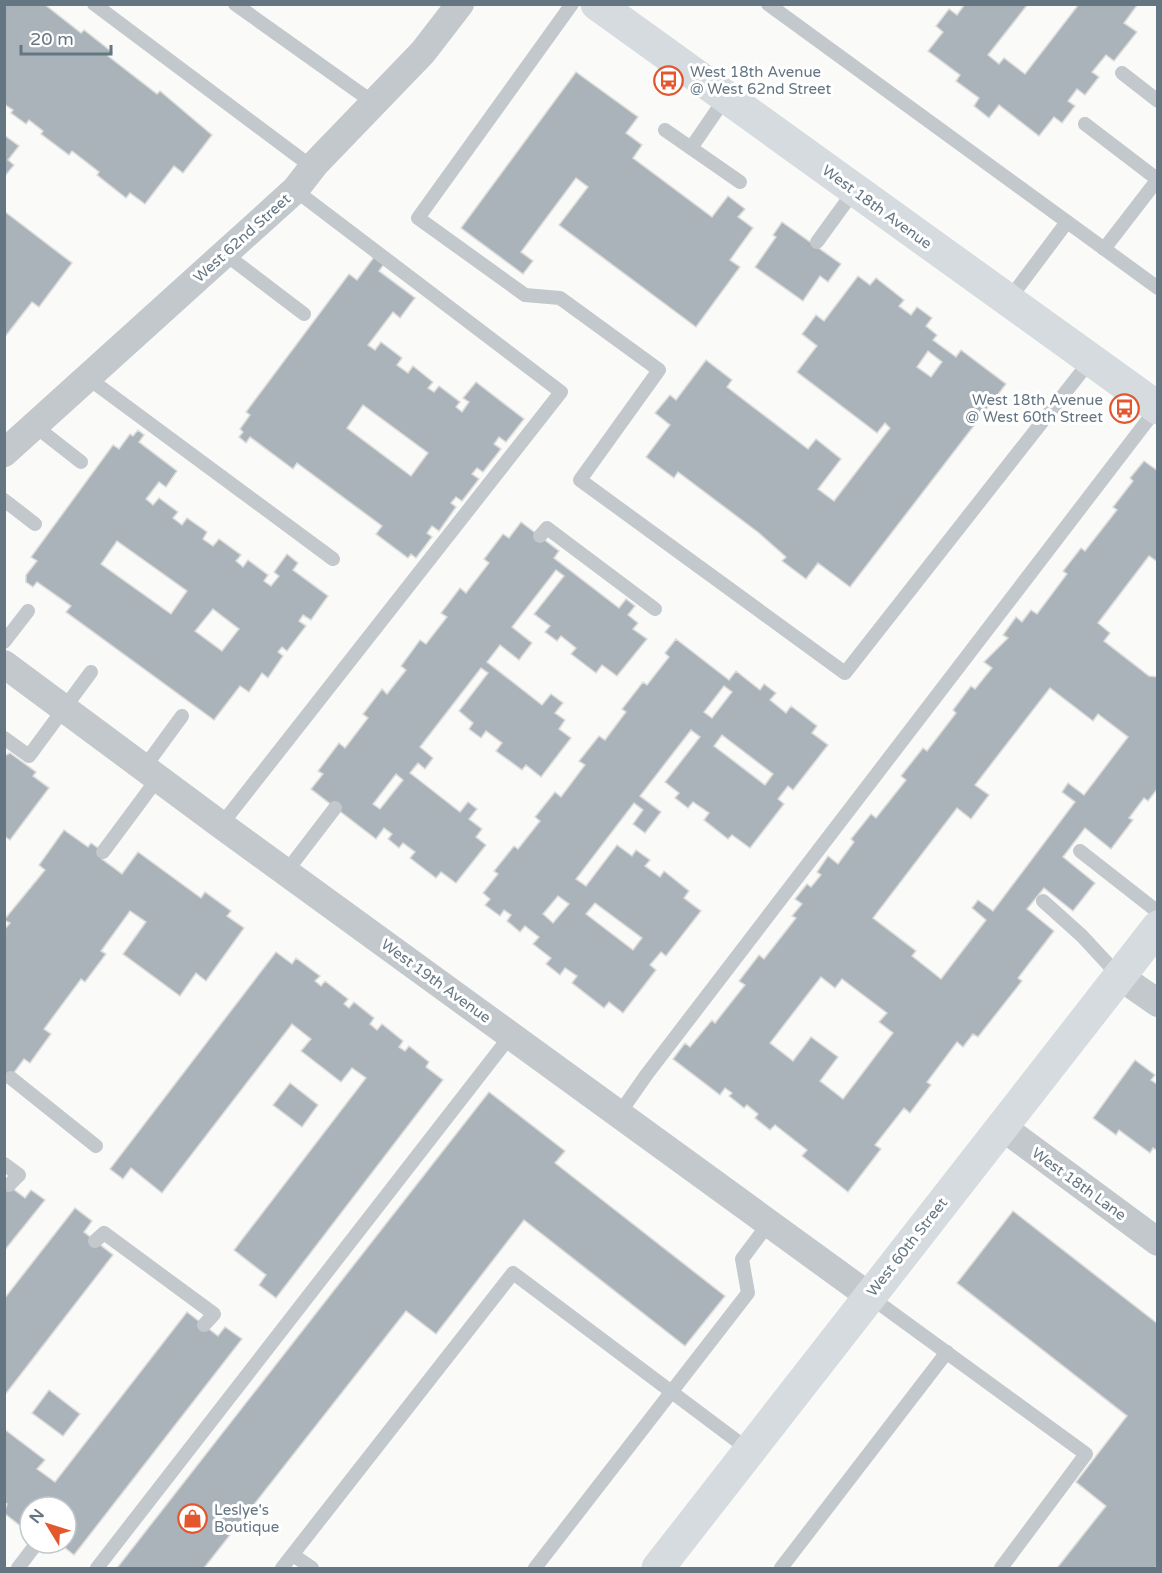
<svg xmlns="http://www.w3.org/2000/svg" width="1162" height="1573" viewBox="0 0 1162 1573" font-family="'Varela Round',sans-serif">
  <rect width="100%" height="100%" fill="#fafaf8"/>
  <!-- building -->
  <g fill="#aab3b9" stroke="#dcdcda" stroke-width="1.5" fill-rule="evenodd">
    <path d="M8,4H44L81,33L84,30L112,52L108,56L157,94L160,91L212,135L183,173L174,166L145,204L130,193L126,198L97,175L99,172L72,151L69,155L41,134L43,131L29,120L26,124L11,113L13,110L4,104V5Z"/>
    <path d="M965,4H1028L988,55L999,64L1004,58L1025,74L1079,4H1138L1124,23L1137,32L1114,61L1106,55L1092,72L1099,77L1085,95L1077,89L1068,101L1075,106L1062,123L1054,117L1039,136L999,105L989,118L974,106L979,98L956,81L960,75L928,51L943,32L936,26L949,9L957,15Z"/>
    <path d="M576,72L638,117L626,133L642,145L633,158L712,217L728,196L745,209L738,217L753,228L730,260L740,267L696,327L559,225L588,187L576,178L521,252L533,261L523,274L461,228Z"/>
    <path d="M4,135L19,146L8,160L14,165L4,177Z"/>
    <path d="M4,211L72,263L39,307L32,302L4,338Z"/>
    <path d="M782,222L841,264L828,282L820,276L803,301L755,267L776,237L773,235Z"/>
    <path d="M374,257L384,264L379,271L415,298L400,318L393,312L368,345L375,350L381,342L402,358L397,365L408,373L413,366L433,382L428,388L434,392L439,386L460,402L456,407L462,412L469,402L463,398L476,382L524,419L506,442L499,437L494,444L501,449L483,472L477,468L472,474L479,479L462,501L456,497L451,503L456,507L439,531L432,526L427,533L432,537L416,558L411,554L408,558L376,534L382,526L297,463L293,469L250,437L246,443L239,437L243,432L240,429L250,415L246,412L349,274L357,280ZM363,405L428,453L411,476L347,428Z"/>
    <path d="M858,276L870,285L876,278L904,300L899,306L911,315L917,307L932,318L926,326L937,335L933,340L956,357L961,350L1006,384L850,587L818,563L806,579L782,561L786,557L759,533L678,472L674,478L646,457L670,425L655,413L670,395L676,400L706,360L732,380L727,387L808,449L816,439L841,459L818,489L834,501L890,428L885,423L877,433L797,372L817,346L802,334L816,315L824,321ZM928,351L942,362L931,377L917,367Z"/>
    <path d="M138,430L144,435L139,442L177,471L166,487L159,482L146,499L153,505L159,498L178,512L173,518L182,525L187,518L207,532L203,539L213,546L219,539L241,555L236,561L243,567L248,560L268,575L264,581L271,586L279,576L274,572L287,554L298,563L293,570L328,596L311,620L303,615L299,621L306,626L287,651L282,647L278,652L283,656L268,678L262,673L249,692L240,686L214,720L66,612L71,606L37,582L33,587L26,582V575L37,561L31,557L113,445L119,449L130,434L133,436ZM117,541L187,591L171,614L101,564ZM213,609L239,629L222,651L195,631Z"/>
    <path d="M1144,461L1158,471V562L1149,556L1098,623L1110,633L1104,641L1149,676L1158,677V788L1148,801L1144,798L1129,818L1133,820L1111,849L1085,828L1063,857L1095,883L1073,911L1044,888L1027,909L1054,931L1018,978L1022,981L978,1037L973,1034L963,1047L957,1042L927,1082L931,1085L910,1113L904,1108L875,1145L881,1149L848,1192L802,1156L807,1150L775,1125L770,1130L755,1118L758,1114L747,1105L744,1108L729,1096L732,1093L725,1088L720,1095L673,1059L685,1043L690,1047L712,1020L715,1023L745,985L739,981L759,955L764,959L796,918L792,916L802,904L795,899L807,884L811,887L821,875L817,872L828,856L838,864L854,842L851,839L871,814L876,818L906,780L901,776L923,748L927,751L956,713L953,710L971,686L975,689L992,668L984,662L1008,638L1003,635L1016,617L1022,622L1031,610L1037,614L1067,574L1063,571L1081,548L1085,551L1117,510L1113,507L1133,481L1130,478ZM1050,688L1093,721L1098,714L1128,737L1084,795L1068,783L1062,792L1075,802L993,911L978,900L972,908L986,920L941,979L912,956L916,951L873,918L957,808L971,819L989,795L975,785ZM821,977L835,988L842,979L887,1013L879,1022L893,1033L843,1099L820,1081L838,1057L811,1037L793,1061L770,1043Z"/>
    <path d="M521,522L559,551L554,558L619,608L626,599L635,606L628,615L638,623L633,629L647,639L617,676L602,665L596,673L571,654L576,648L561,636L557,641L545,632L550,626L534,614L564,576L556,570L512,627L532,643L519,660L500,645L487,662L542,705L551,694L563,703L555,713L565,720L559,729L571,738L541,777L526,765L522,770L496,751L502,743L486,731L481,738L469,729L473,723L459,711L488,673L481,668L420,747L433,758L425,769L418,763L410,773L460,812L468,802L477,809L469,819L482,829L476,837L486,845L456,883L441,872L436,878L410,858L415,852L403,843L399,848L388,839L392,834L384,828L376,839L311,789L323,774L318,771L339,743L345,748L368,718L363,714L382,689L387,694L406,670L401,666L420,640L426,644L447,617L441,613L460,588L466,593L489,563L484,559L503,534L509,538ZM396,774L403,780L380,809L373,804Z"/>
    <path d="M676,639L729,680L736,671L760,690L764,684L776,693L770,700L786,713L791,706L817,726L812,733L828,745L793,790L788,786L778,799L784,804L750,848L732,835L728,839L704,820L709,813L693,802L688,808L675,798L679,793L665,782L700,737L691,730L640,796L661,812L645,833L633,824L643,810L634,803L576,879L586,886L617,845L632,856L636,850L650,860L645,866L660,877L664,871L689,891L684,898L701,911L666,956L661,952L650,965L656,970L623,1013L609,1002L604,1008L572,983L577,976L565,968L560,975L546,964L551,958L533,944L539,937L525,926L520,932L507,921L511,915L504,910L500,916L485,905L490,899L483,893L498,874L494,871L514,846L518,849L540,821L535,817L555,792L561,797L585,765L579,761L599,736L605,740L626,712L622,709L643,682L647,685L669,657L665,653ZM724,686L732,692L712,718L704,712ZM722,735L773,774L765,785L714,746ZM558,896L569,904L553,923L543,914ZM595,903L642,938L633,950L586,914Z"/>
    <path d="M10,753L36,772L33,776L49,788L10,840L4,836V756Z"/>
    <path d="M64,830L88,847L91,843L106,854L102,859L122,874L138,852L201,898L205,892L231,911L227,916L244,928L206,981L196,973L180,996L123,954L146,922L130,911L101,951L106,954L85,982L81,979L44,1029L51,1034L30,1063L24,1059L4,1086V930L10,923L4,920L45,870L39,865Z"/>
    <path d="M276,952L292,964L296,958L320,976L315,981L321,986L325,981L348,999L344,1004L349,1008L354,1002L374,1018L370,1024L377,1030L382,1024L403,1041L399,1047L405,1051L409,1046L429,1062L426,1067L443,1080L276,1298L259,1285L266,1275L234,1250L366,1078L352,1068L341,1082L301,1051L311,1039L292,1024L162,1193L131,1168L123,1179L110,1169Z"/>
    <path d="M1135,1060L1155,1075L1151,1080L1158,1085V1151L1153,1148L1150,1153L1119,1130L1116,1135L1093,1118Z"/>
    <path d="M290,1083L318,1105L302,1127L273,1105Z"/>
    <path d="M489,1092L565,1151L555,1163L725,1296L685,1346L524,1220L436,1334L406,1311L204,1568H117Z"/>
    <path d="M4,1182L25,1198L31,1190L45,1200L4,1251Z"/>
    <path d="M75,1208L92,1221L84,1232L113,1255L4,1396V1299Z"/>
    <path d="M1013,1211L1158,1324V1565L1155,1568H1057L1106,1506L1076,1482L1127,1416L957,1283Z"/>
    <path d="M187,1312L218,1336L225,1327L242,1339L74,1555L59,1543H66V1507H30V1523L28,1521L23,1528L4,1513L7,1504L4,1502V1429L45,1460L37,1469L55,1482Z"/>
    <path d="M49,1390L80,1414L63,1436L32,1413Z"/>
  </g>
  <g fill="none" stroke-linecap="round" stroke-linejoin="round">
    <!-- lane -->
    <g stroke="#c3c8cc" stroke-width="14">
      <path d="M94,4L312,167"/>
      <path d="M235,4L374,103"/>
      <path d="M572,4L418,218L525,295L560,298L659,370L580,480L845,673L1090,361"/>
      <path d="M768,4L1158,288"/>
      <path d="M1122,73L1158,101"/>
      <path d="M1085,124L1157,179"/>
      <path d="M665,130L740,182"/>
      <path d="M691,148L726,97"/>
      <path d="M817,242L854,191"/>
      <path d="M1104,249L1158,179"/>
      <path d="M225,254L304,314"/>
      <path d="M1007,302L1067,222"/>
      <path d="M88,378L333,559"/>
      <path d="M35,426L81,462"/>
      <path d="M4,500L35,524"/>
      <path d="M540,536L547,528L655,609"/>
      <path d="M4,642L28,611"/>
      <path d="M4,738L29,756L91,672"/>
      <path d="M144,768L182,716"/>
      <path d="M221,825L561,392L295,190"/>
      <path d="M1080,851L1158,912"/>
      <path d="M103,852L158,778"/>
      <path d="M286,872L335,808"/>
      <path d="M1043,901L1082,936L1119,976"/>
      <path d="M11,1078L96,1146"/>
      <path d="M619,1114L647,1074L1157,408"/>
      <path d="M4,1164L19,1175L9,1185"/>
      <path d="M95,1241L104,1233L214,1314L204,1325"/>
      <path d="M869,1296L1086,1454L1001,1568"/>
      <path d="M293,1555L312,1568"/>
      <path d="M18,1568L37,1543"/>
      <path d="M97,1568L511,1035"/>
      <path d="M282,1568L513,1273L749,1450"/>
      <path d="M535,1568L748,1293L742,1259L769,1223"/>
      <path d="M781,1568L947,1352"/>
    </g>
    <!-- street -->
    <g stroke="#c3c8cc" stroke-width="28">
      <path d="M4,453L295,190L316,163L423,52L460,4"/>
      <path d="M4,664L221,825L869,1296"/>
      <path d="M1119,976L1158,1003"/>
      <path d="M1001,1126L1158,1242"/>
    </g>
    <!-- secondary -->
    <g stroke="#d6dbdf" stroke-width="33">
      <path d="M597,4L1158,408"/>
      <path d="M658,1568L1158,927"/>
    </g>
  </g>
  <!-- icons -->
  <defs>
    <symbol id="bus-ring" viewBox="-11 -11 22 22"><circle r="9.5" fill="#fff" stroke="#e4572e" stroke-width="1.5"/><path d="M-5-6H5V4H4V6H2V4H-2V6H-4V4H-5ZM-3.5-4V0h7V-4ZM-3.5 1.2v1.5H-2V1.2ZM2 1.2v1.5H3.5V1.2Z" fill="#e4572e"/></symbol>
    <symbol id="shop-ring" viewBox="-11 -11 22 22"><circle r="9.5" fill="#fff" stroke="#e4572e" stroke-width="1.5"/><path d="M-5-2.5h2.3a2.7 3.5 0 0 1 5.4 0H5L5.5 6h-11ZM-1.5-2.5h3a1.5 2.3 0 0 0-3 0Z" fill="#e4572e"/></symbol>
  </defs>
  <g fill-rule="evenodd">
    <use href="#bus-ring" x="652" y="64" width="33" height="33"/>
    <use href="#bus-ring" x="1108" y="392" width="33" height="33"/>
    <use href="#shop-ring" x="176" y="1502" width="33" height="33"/>
  </g>
  <g text-anchor="middle" stroke-width="6" stroke-linejoin="round" paint-order="stroke">
    <!-- poi labels -->
    <g font-size="15" fill="#657683" stroke="#fff" text-anchor="start">
      <text x="690" y="77">West 18th Avenue<tspan x="690" dy="17">@ West 62nd Street</tspan></text>
      <text x="1103" y="405" text-anchor="end">West 18th Avenue<tspan x="1103" dy="17">@ West 60th Street</tspan></text>
      <text x="214" y="1515">Leslye's<tspan x="214" dy="17">Boutique</tspan></text>
    </g>
    <!-- street labels -->
    <g font-size="15" fill="#657683" stroke="#fff">
      <text transform="translate(877 207) rotate(36)" y="5">West 18th Avenue</text>
      <text transform="translate(242 238) rotate(-42)" y="5">West 62nd Street</text>
      <text transform="translate(436 981) rotate(36)" y="5">West 19th Avenue</text>
      <text transform="translate(1079 1184) rotate(36)" y="5">West 18th Lane</text>
      <text transform="translate(907 1247) rotate(-52)" y="5">West 60th Street</text>
    </g>
  </g>
  <!-- border -->
  <rect width="1162" height="1573" fill="none" stroke="#657683" stroke-width="12"/>
  <!-- north arrow -->
  <g transform="translate(48 1525) rotate(308)"><circle r="28" fill="#ffffff" stroke="#c1c8cd" stroke-width="1.5"/>
  <path d="M0-4.5L10 22L0 15L-10 22Z" fill="#e4572e"/>
  <text y="-9" font-size="16" font-weight="bold" text-anchor="middle" fill="#657683">N</text>
  </g>
  <!-- scale -->
  <path d="M21 45v9h90v-9" fill="none" stroke="#657683" stroke-width="3"/>
  <text x="30" y="45" font-size="18" fill="#657683" stroke="#ffffff" stroke-width="4.5" paint-order="stroke">20 m</text>
</svg>
